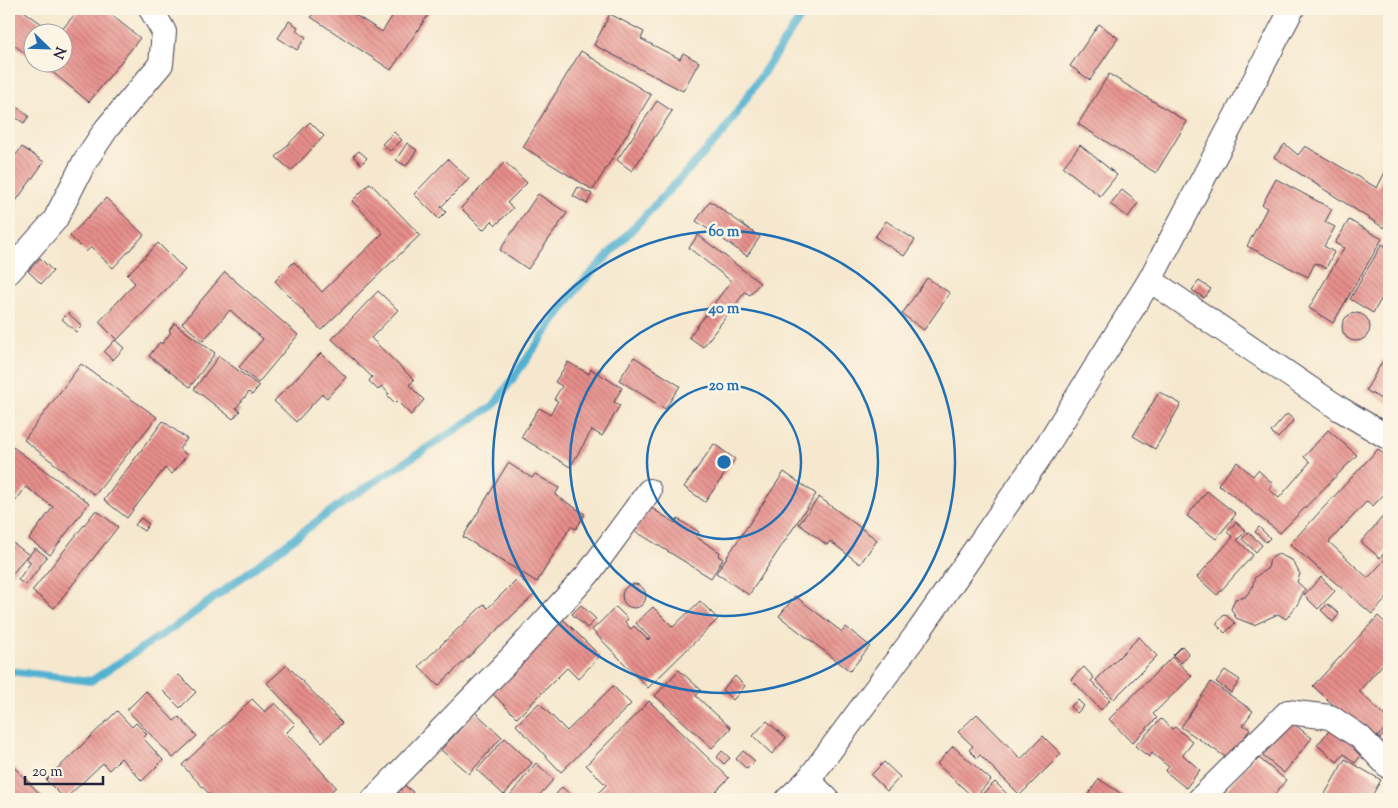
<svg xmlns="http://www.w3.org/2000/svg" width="1398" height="808" viewBox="0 0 1398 808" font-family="'Sorts Mill Goudy',serif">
  <defs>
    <pattern id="building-back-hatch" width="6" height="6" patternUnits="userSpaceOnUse" patternTransform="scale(1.25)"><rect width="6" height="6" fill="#e78e8b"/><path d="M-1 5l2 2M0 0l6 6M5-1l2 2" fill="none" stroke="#bb7473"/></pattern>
  </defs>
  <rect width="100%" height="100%" fill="#fcf5e5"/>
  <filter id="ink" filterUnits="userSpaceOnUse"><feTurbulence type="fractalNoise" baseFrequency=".02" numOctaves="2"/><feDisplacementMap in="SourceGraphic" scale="10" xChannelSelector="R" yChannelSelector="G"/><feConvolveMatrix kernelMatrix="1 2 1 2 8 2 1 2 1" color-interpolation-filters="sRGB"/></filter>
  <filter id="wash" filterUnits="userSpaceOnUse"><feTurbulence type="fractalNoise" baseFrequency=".0096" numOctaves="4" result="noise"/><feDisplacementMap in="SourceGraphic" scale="20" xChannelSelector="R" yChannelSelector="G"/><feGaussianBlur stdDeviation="1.12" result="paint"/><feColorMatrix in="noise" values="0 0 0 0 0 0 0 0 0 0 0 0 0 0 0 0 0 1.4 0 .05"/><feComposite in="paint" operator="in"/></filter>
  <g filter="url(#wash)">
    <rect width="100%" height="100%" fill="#f6e8cf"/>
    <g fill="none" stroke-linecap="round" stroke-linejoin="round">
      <!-- stream -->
      <path stroke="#53b2d1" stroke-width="8" d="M9,671L91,681L183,621L343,502L494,405L578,287L723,133L806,9"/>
    </g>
    <g id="blocks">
      <!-- building -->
      <g fill="url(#building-back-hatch)">
        <path d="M9,9H21L53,32H32V59L9,41Z"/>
        <path d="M79,9H104L140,38L89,102L40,62H62V32H60Z"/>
        <path d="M316,9H346L382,32L397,9H432L391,70L311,17Z"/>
        <path d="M610,14L644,32L641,39L680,59L683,53L699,62L683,91L594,45Z"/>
        <path d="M289,21L298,27L296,31L306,37L297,50L278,38Z"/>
        <path d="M1099,24L1118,38L1090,80L1070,66Z"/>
        <path d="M581,51L651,95L593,190L523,147Z"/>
        <path d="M1109,74L1187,122L1156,173L1078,124Z"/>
        <path d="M657,101L672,111L632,171L617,160Z"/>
        <path d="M15,106L29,116L24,123L10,114Z"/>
        <path d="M310,122L324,136L291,171L276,157Z"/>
        <path d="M394,132L402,140L390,151L382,144Z"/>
        <path d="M407,143L417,150L406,166L396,160Z"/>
        <path d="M1285,144L1298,155L1305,146L1377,188L1389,164V216L1384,228L1274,157Z"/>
        <path d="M1080,145L1117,175L1100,196L1063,167Z"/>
        <path d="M22,147L44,162L16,201L9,196V164Z"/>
        <path d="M359,151L367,158L361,164L353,156Z"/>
        <path d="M448,159L469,179L441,207L446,212L439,219L414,194Z"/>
        <path d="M505,162L527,183L507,203L513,208L496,225L492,221L483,230L461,208Z"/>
        <path d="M1276,179L1332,209L1325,222L1335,227L1324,246L1334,252L1326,268L1315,263L1308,277L1247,246L1267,208L1262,205Z"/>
        <path d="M370,183L420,235L321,330L275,281L294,262L322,292L383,233L352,201Z"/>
        <path d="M578,187L592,194L587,204L573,196Z"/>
        <path d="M1122,190L1138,203L1128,217L1110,204Z"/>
        <path d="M538,194L567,213L528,269L500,250Z"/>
        <path d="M106,198L144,235L113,268L91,247L86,252L70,236Z"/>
        <path d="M710,201L760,237L747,256L696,221Z"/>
        <path d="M1349,220L1382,239L1333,323L1309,308L1344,248L1335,243Z"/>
        <path d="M886,221L915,240L904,256L875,237Z"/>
        <path d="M698,235L760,283L750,295L745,292L703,347L689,337L731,281L689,248Z"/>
        <path d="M158,243L185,270L117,340L99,322L135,283L127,275Z"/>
        <path d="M1382,244L1389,248V286L1373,313L1350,299Z"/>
        <path d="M40,258L53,271L41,284L28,271Z"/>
        <path d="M225,272L298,335L258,383L239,367L263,339L230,310L203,341L182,323Z"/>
        <path d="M927,278L950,293L924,330L902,314Z"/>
        <path d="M1199,281L1211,289L1204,298L1192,290Z"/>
        <path d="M378,291L398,310L371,338L414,380L409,385L424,400L411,415L397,401L395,403L387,395L389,394L382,386L378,390L369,381L372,377L332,339Z"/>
        <circle cx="1356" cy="327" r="14"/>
        <path d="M68,313L82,326L76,332L62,319Z"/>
        <path d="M174,323L215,353L190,387L149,356L160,342L162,344L171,332L169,331Z"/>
        <path d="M115,340L124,348L113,360L104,352Z"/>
        <path d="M1389,350V404L1366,390Z"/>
        <path d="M321,353L346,377L327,398L322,394L296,422L274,401Z"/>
        <path d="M219,356L259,386L252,395L249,392L236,408L240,411L233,419L194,389Z"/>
        <path d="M634,357L680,386L665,409L619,380Z"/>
        <path d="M568,362L589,374L591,369L622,388L614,402L620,405L602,436L592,430L570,467L521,437L539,408L550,414L558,401L554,399L562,386L555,382Z"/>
        <path d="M81,364L157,417L95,495L24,440Z"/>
        <path d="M1159,392L1181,404L1155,449L1133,436Z"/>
        <path d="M1287,414L1294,420L1278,438L1271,432Z"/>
        <path d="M163,421L187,439L179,449L187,455L172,474L165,468L127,518L104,500Z"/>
        <path d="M1328,430L1357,455L1280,533L1218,484L1237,462L1253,476L1258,470L1273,484L1269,489L1279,498L1310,462L1304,457Z"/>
        <path d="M714,444L735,459L705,502L684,487Z"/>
        <path d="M13,447L89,503L50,555L29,539L53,507L26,487L12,506L9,504V452Z"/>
        <path d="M1378,449L1389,459V489L1373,506L1367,501L1329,542L1368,578L1389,555V596L1372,614L1290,544Z"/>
        <path d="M508,463L532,478L535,474L559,488L555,495L585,514L576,529L571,526L537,582L463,537Z"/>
        <path d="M784,472L816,494L749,595L716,573Z"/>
        <path d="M1207,491L1236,514L1216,539L1187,516Z"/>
        <path d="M819,497L877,540L860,564L830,541L827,545L799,524Z"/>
        <path d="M650,507L675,523L678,519L699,532L696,537L720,552L718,556L723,559L711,578L635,531Z"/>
        <path d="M96,510L118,527L54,608L32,591Z"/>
        <path d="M1386,513L1389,516V547L1380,558L1361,542Z"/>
        <path d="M141,518L149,524L144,531L135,525Z"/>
        <path d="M1236,522L1246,531L1237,540L1253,555L1217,595L1197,577L1233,537L1227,532Z"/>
        <path d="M1259,527L1270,538L1266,542L1255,532Z"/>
        <path d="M1248,532L1262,545L1256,552L1242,539Z"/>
        <path d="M9,540L28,554L10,577L9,575Z"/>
        <path d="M35,548L47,557L26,585L18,580L31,562L26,559Z"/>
        <path d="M1278,554L1292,560L1300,574L1297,582L1305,589L1297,605L1286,619L1278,614L1254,625L1236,618L1231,609L1235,599L1245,597L1252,588L1255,577L1268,568L1270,559Z"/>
        <path d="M519,577L535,594L438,686L419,666L484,604L488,608Z"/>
        <path d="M1321,577L1335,591L1318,609L1304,595Z"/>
        <circle cx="634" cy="596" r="12"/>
        <path d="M795,596L842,632L846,627L870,646L850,671L779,616Z"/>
        <path d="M700,601L718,619L648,688L592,630L616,607L628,619L625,622L631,629L634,626L648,640L650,638L636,623L653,607L673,627Z"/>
        <path d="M1328,604L1339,614L1333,622L1321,610Z"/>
        <path d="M581,605L596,619L587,628L572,614Z"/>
        <path d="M1225,614L1235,623L1225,633L1216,624Z"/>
        <path d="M1378,616L1389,626V666L1385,662L1359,691L1389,720V724L1373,742L1313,686Z"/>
        <path d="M563,619L600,656L578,679L567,668L517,718L492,693Z"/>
        <path d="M1139,637L1157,656L1114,699L1096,680Z"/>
        <path d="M1182,646L1189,654L1181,663L1173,655Z"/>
        <path d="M1172,657L1192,676L1153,714L1157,718L1132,743L1109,719Z"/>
        <path d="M287,665L342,723L322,742L267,683Z"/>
        <path d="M1084,667L1094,678L1091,681L1110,700L1101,710L1071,679Z"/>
        <path d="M679,670L701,690L696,696L731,728L712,748L655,696Z"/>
        <path d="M1225,670L1240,680L1231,693L1216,682Z"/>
        <path d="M179,675L196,692L180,708L163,691Z"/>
        <path d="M735,676L745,686L733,700L722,690Z"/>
        <path d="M1211,682L1253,711L1243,725L1250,729L1230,760L1181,727Z"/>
        <path d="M613,686L631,704L561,772L516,725L539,703L567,731Z"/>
        <path d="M146,691L174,721L179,717L197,736L173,758L127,710Z"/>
        <path d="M252,699L265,712L275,703L295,724L286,733L336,787L323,799H214L182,765Z"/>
        <path d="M1078,700L1084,706L1077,713L1070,707Z"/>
        <path d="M649,701L729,778L708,799H592L606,785L586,765Z"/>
        <path d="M117,711L132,727L136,723L147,734L143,738L163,760L142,781L121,758L109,770L103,763L65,799L46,780Z"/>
        <path d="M475,712L502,737L469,774L441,750Z"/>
        <path d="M977,714L1021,759L1043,736L1061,754L1020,795L980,755L977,758L969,750L973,746L958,732Z"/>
        <path d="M1286,718L1312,738L1284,773L1258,752Z"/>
        <path d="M1161,719L1172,729L1175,727L1193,742L1183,755L1200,770L1186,788L1165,771L1169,767L1152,753L1149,757L1135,746Z"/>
        <path d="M767,721L786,738L772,754L753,736Z"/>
        <path d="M1335,724L1366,749L1355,763L1344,754L1337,762L1317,745Z"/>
        <path d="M1385,733L1389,736V755L1376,743Z"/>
        <path d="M505,738L532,763L504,795L477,770Z"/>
        <path d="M953,746L991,780L974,798L937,764Z"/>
        <path d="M722,751L730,758L724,764L717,757Z"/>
        <path d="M743,751L755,761L747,769L736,759Z"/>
        <path d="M1255,755L1286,780L1271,799H1232L1224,793Z"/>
        <path d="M1345,759L1381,780L1370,799H1358L1353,796L1351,799H1322Z"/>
        <path d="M9,762L45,799H9Z"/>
        <path d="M884,762L900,777L887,791L871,775Z"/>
        <path d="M536,763L554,779L536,799H507Z"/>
        <path d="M1099,779L1129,799H1085Z"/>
        <path d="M995,782L1012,799H977Z"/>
        <path d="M403,784L413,792L407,799L396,791Z"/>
        <path d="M562,787L575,799H552Z"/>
      </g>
    </g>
  </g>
  <g filter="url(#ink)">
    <use href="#blocks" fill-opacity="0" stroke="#424051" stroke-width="1"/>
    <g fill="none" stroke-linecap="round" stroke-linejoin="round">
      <defs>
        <g id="street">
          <path d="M9,272L55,220L85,161L107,128L161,64L164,32L151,9"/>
          <path d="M1150,280L1340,409L1389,438"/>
          <path d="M808,780L919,631L1043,452L1150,280L1292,9"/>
          <path d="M374,799L512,657L588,574L649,491"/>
          <path d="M788,799L808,780L827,799"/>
          <path d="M1200,799L1288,712L1330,717L1360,737L1389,767"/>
        </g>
      </defs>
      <!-- street casing -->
      <use href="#street" stroke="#424051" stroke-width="26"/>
      <!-- street -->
      <use href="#street" stroke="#fff" stroke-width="24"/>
    </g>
  </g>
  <!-- distance rings -->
  <g fill="none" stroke="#1f6fb2" stroke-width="2.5">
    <circle cx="724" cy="462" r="77"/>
    <circle cx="724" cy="462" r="154"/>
    <circle cx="724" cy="462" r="231"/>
  </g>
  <circle cx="724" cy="462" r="8" fill="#1f6fb2" stroke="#fcf5e5" stroke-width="2.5"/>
  <g font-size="15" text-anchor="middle" font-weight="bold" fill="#1f6fb2" stroke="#fcf5e5" stroke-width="5" stroke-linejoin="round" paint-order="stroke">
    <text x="724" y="236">60 m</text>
    <text x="724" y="313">40 m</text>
    <text x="724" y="390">20 m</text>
  </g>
  <!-- margin -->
  <rect width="1398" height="808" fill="none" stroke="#fcf5e5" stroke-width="30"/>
  <!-- north arrow -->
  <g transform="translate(48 48) rotate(113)"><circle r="24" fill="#fcf5e5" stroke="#a5a1a1"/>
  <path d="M0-4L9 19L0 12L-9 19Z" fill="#1f6fb2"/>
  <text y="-8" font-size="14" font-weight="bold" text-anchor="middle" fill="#22223b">N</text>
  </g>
  <!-- scale -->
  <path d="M25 776v8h78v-8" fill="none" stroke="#22223b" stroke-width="2.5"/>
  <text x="32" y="776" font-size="15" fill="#22223b" stroke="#fcf5e5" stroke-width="4" paint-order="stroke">20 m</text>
</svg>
